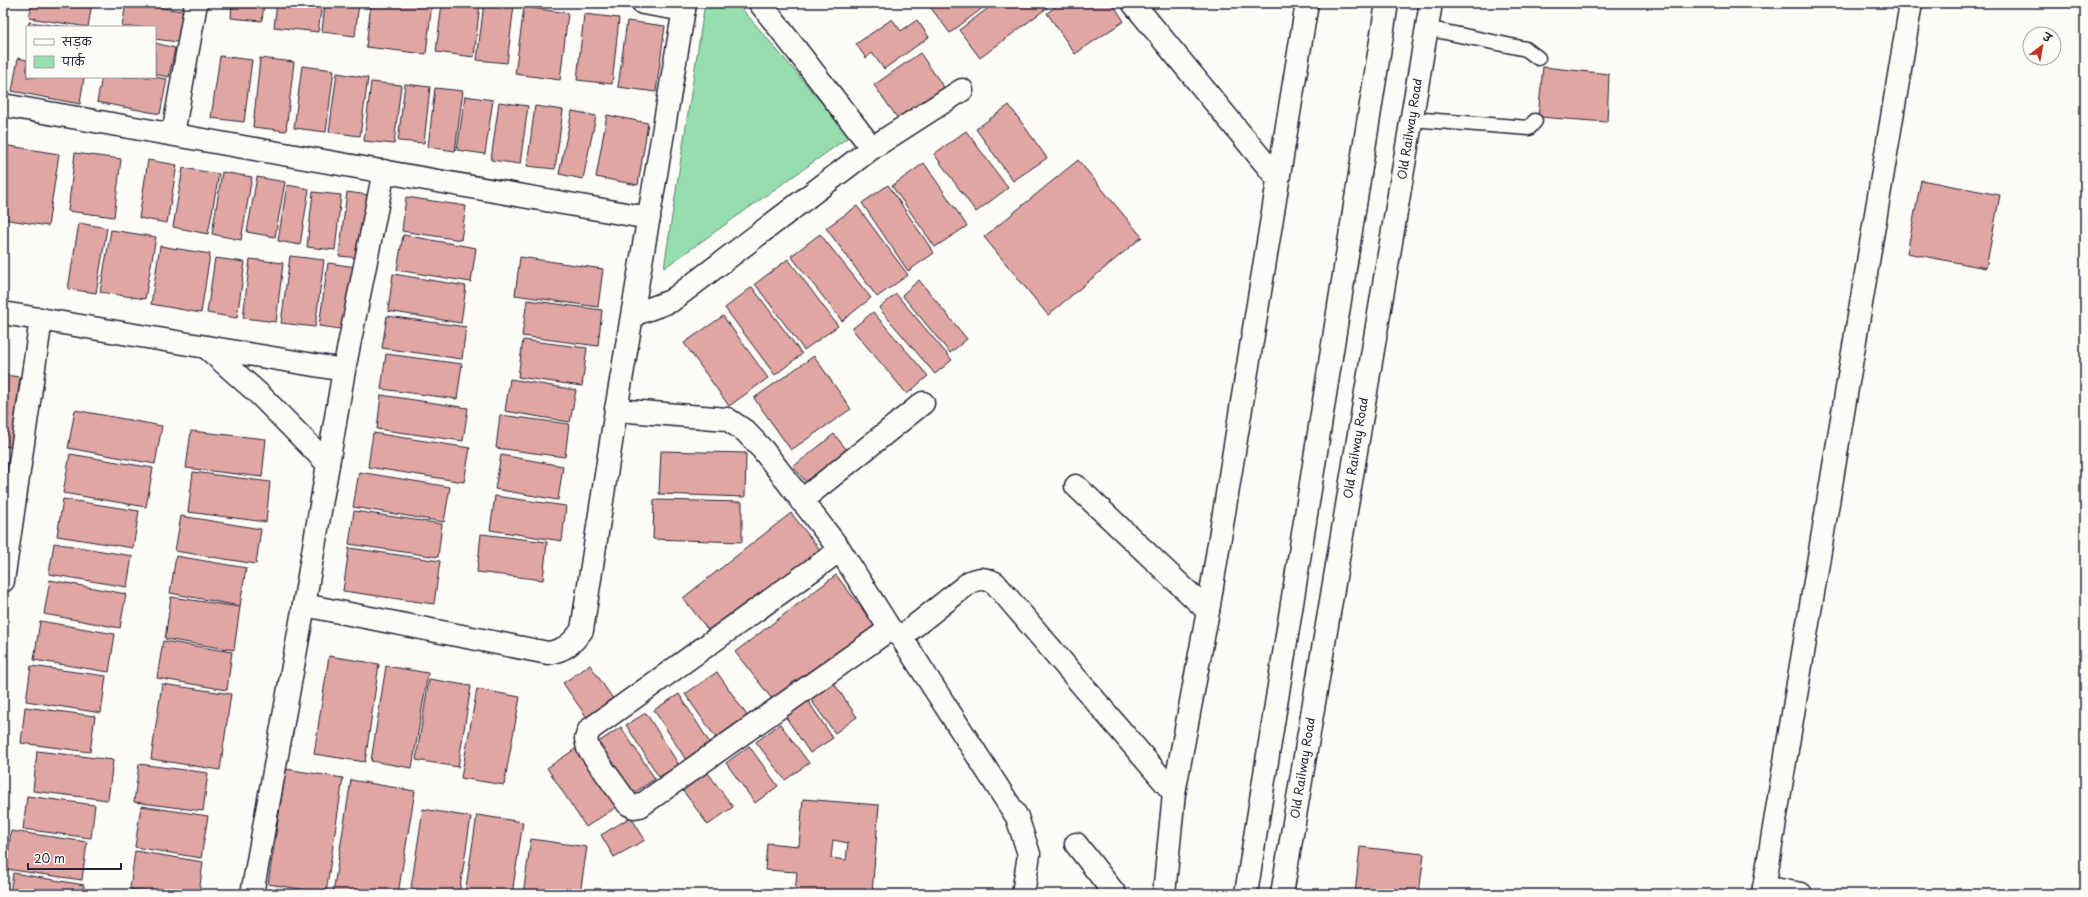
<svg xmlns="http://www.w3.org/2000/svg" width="2088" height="897" viewBox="0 0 2088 897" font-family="'Playpen Sans','Playpen Sans Deva',sans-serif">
  <rect width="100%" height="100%" fill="#fdfcf7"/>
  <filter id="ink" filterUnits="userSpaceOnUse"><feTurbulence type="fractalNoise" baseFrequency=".025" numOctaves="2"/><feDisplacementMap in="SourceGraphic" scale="8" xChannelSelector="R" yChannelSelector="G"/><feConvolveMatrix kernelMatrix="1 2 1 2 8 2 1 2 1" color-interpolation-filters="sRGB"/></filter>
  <g filter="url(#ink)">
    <!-- green -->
    <path fill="#96dead" stroke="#5c8074" d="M705,3H737L850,136L664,268Z"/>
    <!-- building -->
    <g fill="#e1a6a2" stroke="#22223b" fill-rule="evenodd">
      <path d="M32,3H92L88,27L29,18Z"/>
      <path d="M126,3L189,12L184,43L155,39V27H122Z"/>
      <path d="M232,3H264L262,21L231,18Z"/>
      <path d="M277,3H322L318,32L274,27Z"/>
      <path d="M325,3H359L355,36L322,32Z"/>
      <path d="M371,3H432L426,54L366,47Z"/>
      <path d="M442,3H480L474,57L436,52Z"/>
      <path d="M484,3L514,5L507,63L477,60Z"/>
      <path d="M927,3H989L950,33Z"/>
      <path d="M995,3H1044L1047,8L980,58L959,30Z"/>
      <path d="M1061,3H1112L1124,21L1075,54L1047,13Z"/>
      <path d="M524,7L568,13L560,80L515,74Z"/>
      <path d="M584,14L619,18L612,84L577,80Z"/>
      <path d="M892,19L901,31L917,20L929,37L884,69L872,53L866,58L856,44Z"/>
      <path d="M627,21L665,26L656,92L618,87Z"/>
      <path d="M29,22L66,27H28Z"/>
      <path d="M155,43L175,48L169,77L155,74Z"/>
      <path d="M920,53L945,89L899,120L874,85Z"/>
      <path d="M220,56L252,60L244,122L211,118Z"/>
      <path d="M18,58L27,60V77H84L80,104L12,91Z"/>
      <path d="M260,58L294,62L286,131L253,127Z"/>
      <path d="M302,66L334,70L326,132L294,128Z"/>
      <path d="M1543,67L1609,74L1607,122L1538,117Z"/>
      <path d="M337,73L368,78L360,136L329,132Z"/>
      <path d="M102,77H155L167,79L160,114L97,102Z"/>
      <path d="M371,82L401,85L394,144L364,141Z"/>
      <path d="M405,84L430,87L424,143L398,141Z"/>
      <path d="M435,88L463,91L455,151L428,147Z"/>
      <path d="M465,96L493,100L485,154L457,150Z"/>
      <path d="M499,102L528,106L520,164L491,160Z"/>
      <path d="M1009,105L1047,158L1013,181L976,129Z"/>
      <path d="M535,106L563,110L555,169L527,166Z"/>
      <path d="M572,111L596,116L583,179L559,174Z"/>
      <path d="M607,115L648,123L638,185L596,177Z"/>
      <path d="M966,131L1008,188L976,212L934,154Z"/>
      <path d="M3,145L59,154L48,226L3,219Z"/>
      <path d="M75,153L121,159L114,217L68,211Z"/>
      <path d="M148,160L177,165L167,223L139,218Z"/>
      <path d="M1078,160L1142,237L1048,315L984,237Z"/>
      <path d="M924,163L967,226L935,247L892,186Z"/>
      <path d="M183,168L219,174L208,234L173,227Z"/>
      <path d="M222,172L252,177L241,240L212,234Z"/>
      <path d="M257,177L285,182L275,237L247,232Z"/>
      <path d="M1921,180L2000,195L1986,268L1907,253Z"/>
      <path d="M287,185L309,189L300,245L278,241Z"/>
      <path d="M888,185L934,253L908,271L862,203Z"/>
      <path d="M313,192L341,195L335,250L307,247Z"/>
      <path d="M347,192L368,195L360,258L339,256Z"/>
      <path d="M406,197L466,206L461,240L402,231Z"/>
      <path d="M857,206L908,275L877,297L826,228Z"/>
      <path d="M79,223L107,228L96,293L68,289Z"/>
      <path d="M111,230L156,237L145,299L100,292Z"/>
      <path d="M820,234L871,298L842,321L791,256Z"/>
      <path d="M403,235L476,248L471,282L397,270Z"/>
      <path d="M160,246L210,254L201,313L151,304Z"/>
      <path d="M290,256L324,260L315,327L281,323Z"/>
      <path d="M520,257L603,269L598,307L515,295Z"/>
      <path d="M215,258L245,262L237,318L207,313Z"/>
      <path d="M250,259L283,263L276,322L243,318Z"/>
      <path d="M788,259L838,326L804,350L755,284Z"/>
      <path d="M328,263L356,267L348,330L319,326Z"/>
      <path d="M393,274L466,286L461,323L388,311Z"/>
      <path d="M919,280L967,339L950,353L902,295Z"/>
      <path d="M752,287L802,354L775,375L725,308Z"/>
      <path d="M896,294L952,360L935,374L879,308Z"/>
      <path d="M527,300L602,310L598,346L522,336Z"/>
      <path d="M873,312L928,376L907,394L852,329Z"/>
      <path d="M387,316L466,327L462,359L382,348Z"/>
      <path d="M723,316L768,378L729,406L684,343Z"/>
      <path d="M523,340L587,348L582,386L518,377Z"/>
      <path d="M386,354L462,364L457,399L381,389Z"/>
      <path d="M814,356L851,409L791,450L754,398Z"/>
      <path d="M3,375L20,377L11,447L3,446Z"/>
      <path d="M510,379L576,390L570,422L505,411Z"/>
      <path d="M381,395L468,408L463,441L377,429Z"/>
      <path d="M75,410L162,426L155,464L68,448Z"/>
      <path d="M500,415L569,424L565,457L496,448Z"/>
      <path d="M191,431L266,439L262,477L186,468Z"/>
      <path d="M373,433L470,448L464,482L368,467Z"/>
      <path d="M834,434L847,450L807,483L793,467Z"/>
      <path d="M661,451L746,453L745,497L659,494Z"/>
      <path d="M70,454L153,468L146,507L63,493Z"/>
      <path d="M501,455L563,466L558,500L495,489Z"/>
      <path d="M193,472L270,482L266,522L188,512Z"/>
      <path d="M359,472L450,487L444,522L353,507Z"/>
      <path d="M495,496L566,506L562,541L490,530Z"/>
      <path d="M63,499L139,511L133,548L57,536Z"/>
      <path d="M654,500L742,502V542L653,539Z"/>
      <path d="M354,511L442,524L438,557L349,544Z"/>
      <path d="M791,513L821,551L713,636L683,598Z"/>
      <path d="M181,516L261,529L256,564L175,551Z"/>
      <path d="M481,534L547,542L543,580L477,572Z"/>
      <path d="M54,543L132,556L127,587L49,574Z"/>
      <path d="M349,548L440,561L434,604L343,591Z"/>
      <path d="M176,556L246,568L240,606L170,593Z"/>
      <path d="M836,575L876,627L776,704L735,652Z"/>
      <path d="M50,580L126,594L120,628L44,614Z"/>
      <path d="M171,597L240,607L234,650L165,639Z"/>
      <path d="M40,621L115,634L109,672L34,660Z"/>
      <path d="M163,641L232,652L227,690L157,678Z"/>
      <path d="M329,656L379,664L365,762L314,754Z"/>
      <path d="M590,665L618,706L592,725L563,683Z"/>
      <path d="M31,666L106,676L101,713L26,701Z"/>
      <path d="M386,666L428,673L412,768L371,761Z"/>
      <path d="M717,672L750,720L718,741L685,694Z"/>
      <path d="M429,679L471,686L458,767L416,760Z"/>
      <path d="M831,679L857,717L835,733L808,696Z"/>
      <path d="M162,684L231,694L220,770L151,759Z"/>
      <path d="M477,689L520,697L504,785L461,778Z"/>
      <path d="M679,694L713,748L688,763L654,710Z"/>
      <path d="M806,698L833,738L810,753L783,713Z"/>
      <path d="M25,707L95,716L90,752L21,743Z"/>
      <path d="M646,713L679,765L659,777L626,725Z"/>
      <path d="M780,724L809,763L785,780L756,742Z"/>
      <path d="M621,727L655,779L628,797L594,745Z"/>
      <path d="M581,745L621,804L586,827L547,768Z"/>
      <path d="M749,746L778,786L755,803L726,763Z"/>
      <path d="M37,751L113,760L108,800L33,791Z"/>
      <path d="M139,764L208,773L203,811L134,802Z"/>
      <path d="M286,769L343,778L326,893L268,884Z"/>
      <path d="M705,769L733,807L708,825L681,788Z"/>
      <path d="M351,780L415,791L398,894L333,893Z"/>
      <path d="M27,796L95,805L91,838L23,829Z"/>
      <path d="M803,799L879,805L872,894H795L797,872L765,870L767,843L799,846ZM833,840L848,843L846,860L831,858Z"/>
      <path d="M141,806L208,816L201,858L135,847Z"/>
      <path d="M423,809L471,817L459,894L411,888Z"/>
      <path d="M477,815L523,822L512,894H465Z"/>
      <path d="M631,817L645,840L614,857L601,835Z"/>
      <path d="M11,831L87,842L82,880L6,869Z"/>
      <path d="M531,839L587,847L580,894H523Z"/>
      <path d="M1360,847L1424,854L1419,894H1355Z"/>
      <path d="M135,851L203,862L199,894H165L130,889Z"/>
      <path d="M13,873L84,885L83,894H10Z"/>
    </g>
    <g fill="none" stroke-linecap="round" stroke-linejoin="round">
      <defs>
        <g id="service">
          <path d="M1426,28L1526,49L1538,58"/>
          <path d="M1411,119L1529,128L1535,121"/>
        </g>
        <g id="minor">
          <path d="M643,3L684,10"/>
          <path d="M760,3L872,148"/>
          <path d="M1133,3L1278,179"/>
          <path d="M3,105L649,218"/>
          <path d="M173,134L196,3"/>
          <path d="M3,313L344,370"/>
          <path d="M633,315L671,301L872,148L962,90"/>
          <path d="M206,347L260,395L328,464"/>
          <path d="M616,410L727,419L745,431L763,450L840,550L890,629L901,637L1017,817L1029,854L1023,894"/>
          <path d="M1076,486L1208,611"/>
          <path d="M801,501L923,403"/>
          <path d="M840,550L589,730L586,739L588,748L628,804L634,807L640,806L890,629"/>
          <path d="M3,581L41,319"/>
          <path d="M304,605L548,653C565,650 572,644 582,630L616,410L685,3"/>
          <path d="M901,637L970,582C980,578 986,578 995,583L1174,793"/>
          <path d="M1076,844L1115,894"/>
          <path d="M1764,887L1801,894"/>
          <path d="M252,894L304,605L344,370L384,171"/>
        </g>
        <g id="tertiary">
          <path d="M1164,894L1174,793L1208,611L1307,3"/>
          <path d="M1763,894L1911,3"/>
        </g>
        <g id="secondary">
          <path d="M1246,894L1387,3"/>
          <path d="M1282,894L1431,3"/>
        </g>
      </defs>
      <!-- service casing -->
      <use href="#service" stroke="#22223b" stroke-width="17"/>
      <!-- minor casing -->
      <use href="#minor" stroke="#22223b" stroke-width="25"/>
      <!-- tertiary casing -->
      <use href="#tertiary" stroke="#22223b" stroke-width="25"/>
      <!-- secondary casing -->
      <use href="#secondary" stroke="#22223b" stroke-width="25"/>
      <!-- service -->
      <use href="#service" stroke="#fdfcf7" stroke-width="14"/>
      <!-- minor -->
      <use href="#minor" stroke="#fdfcf7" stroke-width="22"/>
      <!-- tertiary -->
      <use href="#tertiary" stroke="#fdfcf7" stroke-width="22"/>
      <!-- secondary -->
      <use href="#secondary" stroke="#fdfcf7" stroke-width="22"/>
    </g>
  </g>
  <g text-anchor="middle" stroke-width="3" stroke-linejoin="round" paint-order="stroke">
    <!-- street labels -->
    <g font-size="12" fill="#22223b" stroke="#fdfcf7">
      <text transform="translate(1410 129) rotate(-81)" y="4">Old Railway Road</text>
      <text transform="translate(1356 448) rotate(-81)" y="4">Old Railway Road</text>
      <text transform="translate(1303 768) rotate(-81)" y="4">Old Railway Road</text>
    </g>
  </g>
  <!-- margin -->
  <rect width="2088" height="897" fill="none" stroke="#fdfcf7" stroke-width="16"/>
  <rect x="8" y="8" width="2072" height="881" fill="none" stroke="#22223b" stroke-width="1.5" filter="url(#ink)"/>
  <!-- legend -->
  <rect x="26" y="26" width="130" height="52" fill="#fdfcf7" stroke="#a5a5ac"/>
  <rect x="34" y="39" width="20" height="6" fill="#fdfcf7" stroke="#a5a5ac"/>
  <text x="62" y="46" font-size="12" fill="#22223b">सड़क</text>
  <rect x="34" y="56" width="20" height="12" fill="#96dead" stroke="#a5a5ac"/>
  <text x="62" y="66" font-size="12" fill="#22223b">पार्क</text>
  <!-- north arrow -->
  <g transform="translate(2042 46) rotate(31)"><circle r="19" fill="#fdfcf7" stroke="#a5a5ac"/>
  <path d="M0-3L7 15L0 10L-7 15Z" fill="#c8321e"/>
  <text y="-6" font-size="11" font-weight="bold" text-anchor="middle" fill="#22223b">उ</text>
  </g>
  <!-- scale -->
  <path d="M28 863v6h93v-6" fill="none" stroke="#22223b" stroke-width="2"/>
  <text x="34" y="863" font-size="12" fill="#22223b" stroke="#fdfcf7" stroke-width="3" paint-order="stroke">20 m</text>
</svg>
